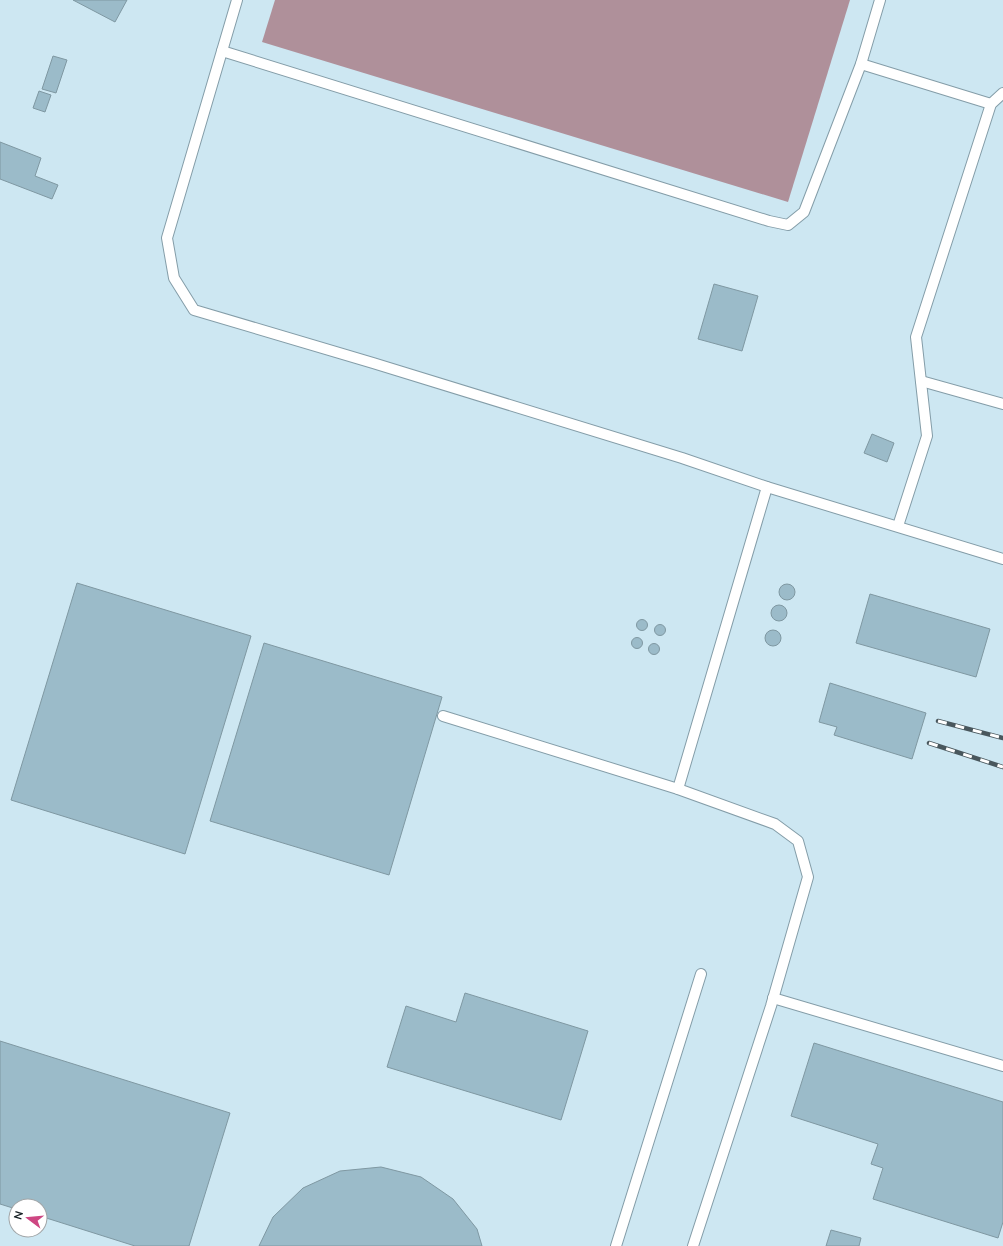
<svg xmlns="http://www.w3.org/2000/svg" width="1003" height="1246" viewBox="0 0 1003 1246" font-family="'Nunito Sans',sans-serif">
  <rect width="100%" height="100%" fill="#cde7f2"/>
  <!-- water -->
  <path fill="#af909a" d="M275,0H850L788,202L262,42Z"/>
  <!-- building -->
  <g fill="#9bbbc9" stroke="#7f98a2">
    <path d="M73,0H127L115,22Z"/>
    <path d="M53,56L67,60L56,93L42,89Z"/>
    <path d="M39,91L51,95L45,112L33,108Z"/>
    <path d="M0,142L41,158L35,176L58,185L52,199L0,179Z"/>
    <path d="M714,284L758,296L742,351L698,339Z"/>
    <path d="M872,434L894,443L887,462L864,453Z"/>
    <path d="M77,583L251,636L185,854L11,800Z"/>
    <circle cx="787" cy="592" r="8"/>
    <path d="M870,594L990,629L976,677L856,643Z"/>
    <circle cx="779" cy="613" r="8"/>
    <circle cx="642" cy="625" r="5.5"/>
    <circle cx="660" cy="630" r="5.5"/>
    <circle cx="773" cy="638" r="8"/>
    <circle cx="637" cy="643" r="5.5"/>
    <path d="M264,643L442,697L389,875L210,821Z"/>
    <circle cx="654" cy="649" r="5.5"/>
    <path d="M830,683L926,713L912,759L834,735L837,727L819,722Z"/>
    <path d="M465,993L588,1031L561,1120L387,1067L406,1006L456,1022Z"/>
    <path d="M0,1041L230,1113L189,1246H135L40,1216V1206H16V1209L0,1204Z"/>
    <path d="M814,1043L1003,1102V1222L998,1238L873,1199L883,1168L871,1164L878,1144L791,1116Z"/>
    <path d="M381,1167L421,1177L453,1199L477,1229L482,1246H259L273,1217L303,1188L340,1171Z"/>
    <path d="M831,1230L861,1238L859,1246H826Z"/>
  </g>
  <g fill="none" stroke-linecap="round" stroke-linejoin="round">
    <defs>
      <g id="lane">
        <path d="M237,0L167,238L174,278L194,310L373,363L682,458L767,487L1003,559"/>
        <path d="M222,51L769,221L788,225L804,212L861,64L880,0"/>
        <path d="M861,64L991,104"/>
        <path d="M921,381L1003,404"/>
        <path d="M898,526L927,436L916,337L991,104L1003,93"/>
        <path d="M443,716L678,789L775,824L798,841L808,877L771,1006L693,1246"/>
        <path d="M678,789L767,487"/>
        <path d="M773,998L1003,1066"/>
        <path d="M616,1246L701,974"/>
      </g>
    </defs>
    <!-- lane casing -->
    <use href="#lane" stroke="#849da8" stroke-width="12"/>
    <!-- lane -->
    <use href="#lane" stroke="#fff" stroke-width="10"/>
    <defs>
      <g id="rail">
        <path d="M938,721L1003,738"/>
        <path d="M929,743L1003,767"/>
      </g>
    </defs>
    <!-- rail casing -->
    <use href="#rail" stroke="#49575d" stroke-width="4.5"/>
    <!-- rail -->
    <use href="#rail" stroke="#fff" stroke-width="3" stroke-dasharray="9" stroke-linecap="butt"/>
  </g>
  <!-- north arrow -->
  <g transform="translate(28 1218) rotate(286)"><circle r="19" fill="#ffffff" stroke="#a1a5a7"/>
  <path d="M0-3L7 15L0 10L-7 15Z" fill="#ce4682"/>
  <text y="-6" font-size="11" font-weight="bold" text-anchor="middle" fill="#151f23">N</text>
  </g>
</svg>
